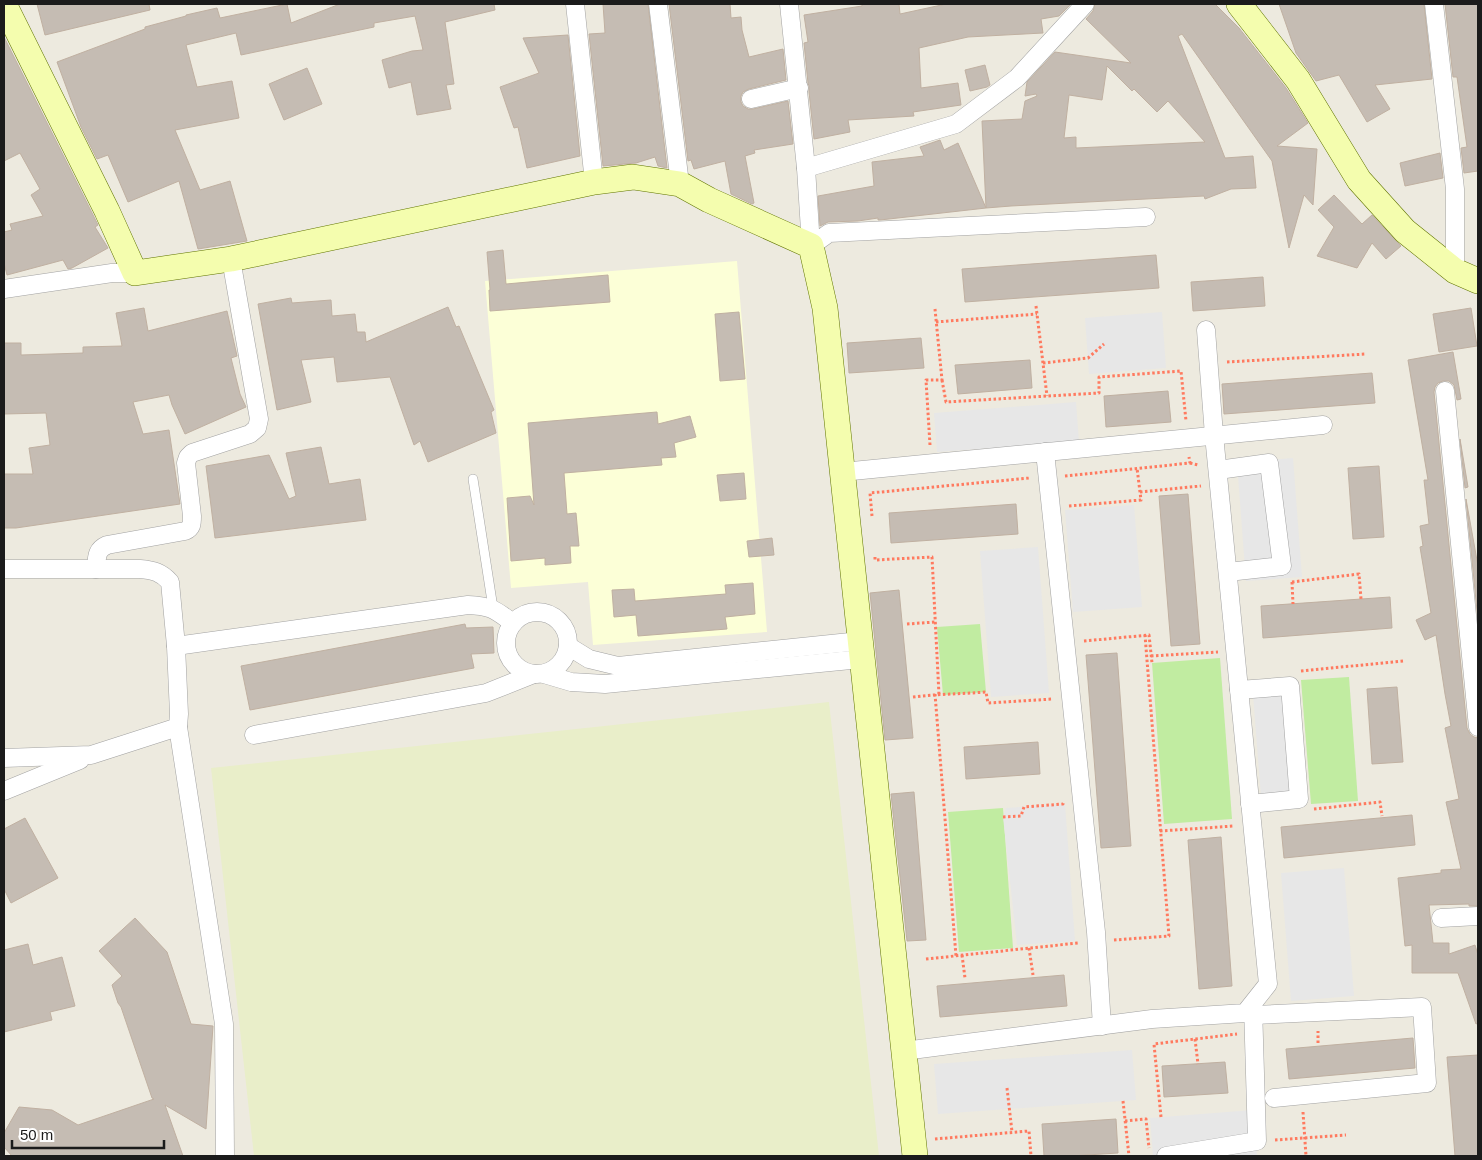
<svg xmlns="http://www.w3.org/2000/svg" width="1482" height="1160" viewBox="0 0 1482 1160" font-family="Arial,sans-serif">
  <rect width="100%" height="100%" fill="#edeadf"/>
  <!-- education -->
  <path fill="#fcffd7" d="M737,261L767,632L593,645L588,582L511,588L485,281Z"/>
  <!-- farmland -->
  <path fill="#e9eec9" d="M829,702L879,1156H254L211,768Z"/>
  <!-- grass -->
  <g fill="#c1eca1">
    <path d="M980,624L986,692L943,695L937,627Z"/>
    <path d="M1220,658L1232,819L1164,824L1152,663Z"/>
    <path d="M1349,677L1358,801L1311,804L1301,680Z"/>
    <path d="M1003,808L1013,948L959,952L948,812Z"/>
  </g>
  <!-- parking -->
  <g fill="#e7e7e7">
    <path d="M1162,312L1166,368L1089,374L1085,318Z"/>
    <path d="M1076,402L1079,442L937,452L934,413Z"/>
    <path d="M1293,458L1302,577L1246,581L1237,463Z"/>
    <path d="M1134,505L1142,607L1073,612L1065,510Z"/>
    <path d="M1038,547L1049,693L991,697L980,551Z"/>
    <path d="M1295,678L1305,807L1262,810L1252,681Z"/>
    <path d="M1065,804L1075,941L1017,945L1003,817L1006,808Z"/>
    <path d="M1344,868L1354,996L1291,1001L1281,873Z"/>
    <path d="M1132,1050L1136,1100L938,1114L934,1064Z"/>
    <path d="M1253,1110L1257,1156H1153L1150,1118Z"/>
  </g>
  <!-- building -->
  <g fill="#c5bcb3" stroke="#c0b0a1" fill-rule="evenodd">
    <path d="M37,4H149L150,10L45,35Z"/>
    <path d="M287,4L291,23L340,4H494L495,10L445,22L454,84L446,85L451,109L417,115L411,82L389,88L382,60L412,51L423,50L415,16L374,23V27L241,55L236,33L186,45L197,87L232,81L239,118L175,130L200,190L230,181L247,241L198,249L179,181L128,202L108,155L97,159L81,127L57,62L145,29V27L186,16V15L217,8L220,18Z"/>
    <path d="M603,4H648L667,168L658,166L655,157L636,163L603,166L589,34L605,33Z"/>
    <path d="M669,4H730L731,18L741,17L742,30L749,57L783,49L786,80L749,89L743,92L741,96V102L743,106L748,109H753L788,101L793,144L754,150L755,153L745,156L754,203L752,204L731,194L725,161L694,169L691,160L688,161Z"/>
    <path d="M862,4H899L900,14L946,4H1071L1059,16L1041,19L1043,33L968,37L919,48L921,88L958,83L961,105L913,112L914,116L848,120L850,132L814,139L809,92V86L808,83L804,43L808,42L804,15L862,6Z"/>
    <path d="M1095,4H1215L1239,28L1286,88L1308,123L1277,146L1317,149L1313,205L1304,195L1289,248L1272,161L1182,34L1178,36L1225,158L1253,156L1256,188L1231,189L1205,199L1204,196L1011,206L986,208L982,121L1022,119L1025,101L1037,96L1036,94L1025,96L1027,82L1055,52L1131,63L1086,19L1093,11ZM1107,66L1132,91L1134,89L1157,112L1168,101L1205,142L1076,148V137L1064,138L1069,95L1102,100Z"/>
    <path d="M1279,4H1424L1432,79L1375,85L1390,109L1367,122L1339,75L1316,81L1296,53Z"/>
    <path d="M1445,4H1478V171L1464,173L1461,148L1467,147L1457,77H1453Z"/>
    <path d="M568,35L580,156L527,168L518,127L514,128L500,87L539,73L523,38Z"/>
    <path d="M4,37L98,225L95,227L108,248L72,268L68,269L63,260L7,275L4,263V232L12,230L10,224L43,216L31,195L40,189L20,153L4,161Z"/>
    <path d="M985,65L990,85L987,87L970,91L965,70Z"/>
    <path d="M307,68L322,104L284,120L269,84Z"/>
    <path d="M940,140L944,150L958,143L986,208L880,220H878V218L858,221L828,222L820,226L818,196L874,186L872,162L924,156L920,147Z"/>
    <path d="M1440,153L1443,178L1405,186L1400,163Z"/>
    <path d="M1334,195L1362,224L1372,215L1401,246L1386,259L1372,243L1357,268L1317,256L1334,227L1318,210Z"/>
    <path d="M503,250L506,284L608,275L610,302L490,311L489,290H490L487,252Z"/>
    <path d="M1156,255L1159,288L965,302L962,269Z"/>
    <path d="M1263,277L1265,306L1193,311L1191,282Z"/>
    <path d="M291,298L292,303L331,300L332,316L355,314L357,332H365L366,342L448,307L456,327L459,326L494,410L491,412L496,433L428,462L420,441L414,445L390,377L337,382L334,357L301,360L311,402L277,410L258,304Z"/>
    <path d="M144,308L148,331L227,311L237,356L231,358L240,394L246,407L185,434L172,405L169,395L133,402L143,434L169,430L180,504L16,528H4V474H33L29,448L50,445L46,413L4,414V343H21V355L83,353V347L122,346L116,313Z"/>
    <path d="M1471,308L1477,346L1439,352L1433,314Z"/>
    <path d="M739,312L745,379L720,381L715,314Z"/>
    <path d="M921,338L924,368L849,373L847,343Z"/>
    <path d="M1453,352L1461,399L1457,400L1454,385L1449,381H1443L1438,383L1435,387L1434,392L1467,728L1470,734L1474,737L1478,738V906H1469V904L1429,905L1433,943H1449V954L1475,945L1478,955V1023L1476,1024L1458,973H1412V945L1405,946L1398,878L1441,873V870L1461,869L1446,802L1459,799L1445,728L1451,726L1445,694L1436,635L1425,640L1416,620L1431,613L1420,547L1423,546L1420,526L1429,524L1424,480H1428L1408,360Z"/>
    <path d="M1030,360L1032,388L958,394L955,365Z"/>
    <path d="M1372,373L1375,403L1224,414L1222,384Z"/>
    <path d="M1168,391L1171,422L1106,427L1104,396Z"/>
    <path d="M657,412L658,424L690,416L696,437L674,443L676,457L661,458L662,465L564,473L567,514L576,513L579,546H570L571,563L545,565V558L511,561L507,498L530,496L534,505L528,423Z"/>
    <path d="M1460,439L1468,487L1465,488Z"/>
    <path d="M321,447L329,484L360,479L366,520L215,538L206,466L269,455L289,499L296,496L286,453Z"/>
    <path d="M1379,466L1384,537L1353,539L1348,468Z"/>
    <path d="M744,473L746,499L720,501L717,475Z"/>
    <path d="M1188,494L1200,644L1171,646L1159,496Z"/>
    <path d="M1466,499L1478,566V621Z"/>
    <path d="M1016,504L1018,534L891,543L889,513Z"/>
    <path d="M772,538L774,555L749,557L747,541Z"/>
    <path d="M753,583L755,614L725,617L727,629L638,636L636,615L614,617L612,590L634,589L635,601L726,594L725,585Z"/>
    <path d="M899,590L913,738L885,740L870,593Z"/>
    <path d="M1390,597L1392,628L1263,638L1261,606Z"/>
    <path d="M465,624L466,628L493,627L494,653L471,654L474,668L250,710L241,666Z"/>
    <path d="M1117,653L1131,846L1101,848L1086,655Z"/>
    <path d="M1397,687L1403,762L1372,764L1367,689Z"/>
    <path d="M1038,742L1040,774L966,779L964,747Z"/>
    <path d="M914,792L926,940L907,941L891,794Z"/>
    <path d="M1412,815L1415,845L1284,858L1281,827Z"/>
    <path d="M25,818L58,878L11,903L4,889V829Z"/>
    <path d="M1221,837L1232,986L1199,989L1188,840Z"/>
    <path d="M135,918L167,952L191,1024L213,1026L206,1129L165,1105L183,1156H12L4,1147V1133L19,1107L52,1110L78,1125L154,1099L152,1098L121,1007L118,1003L112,985L122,976L99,951Z"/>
    <path d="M28,944L33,965L62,957L75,1006L50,1012L52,1020L4,1032V950Z"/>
    <path d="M1064,975L1067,1006L940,1017L937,986Z"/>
    <path d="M1413,1038L1415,1068L1289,1079L1286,1049Z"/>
    <path d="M1478,1055V1156H1455L1447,1057Z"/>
    <path d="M1225,1062L1228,1093L1164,1097L1162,1066Z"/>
    <path d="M1116,1119L1118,1153L1071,1156H1044L1042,1124Z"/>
  </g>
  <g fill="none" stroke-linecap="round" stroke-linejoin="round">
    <defs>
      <path id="lane" d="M473,479L493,608"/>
      <g id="street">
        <path d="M575,4L594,182"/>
        <path d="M658,4L680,184"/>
        <path d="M789,4L806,168L811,246L829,233L1146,217"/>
        <path d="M1434,4L1455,189V271"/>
        <path d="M751,99L799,88"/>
        <path d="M806,168L956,124L1017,78L1085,4"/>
        <path d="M4,289L112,273H135"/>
        <path d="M1445,391L1478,727"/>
        <path d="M1045,452L1096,932L1102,1026"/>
        <path d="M1218,470L1269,463L1282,566L1228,572"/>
        <path d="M842,472L1323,425"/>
        <path d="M4,569H140C153,570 161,572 170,582L176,646L179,714L178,727L91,755L4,758"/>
        <path d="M96,569C97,557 96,550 107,545L185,531C192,528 192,524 192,516L186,463L188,457L192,453L250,434L257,428L259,419L231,259"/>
        <circle cx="537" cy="643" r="31"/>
        <path d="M176,646L468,605C492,606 495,610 513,623"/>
        <path d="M568,646L589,659L618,666L860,641"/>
        <path d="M544,674L571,682L605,684L861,659"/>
        <path d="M1239,690L1290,686L1299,799L1250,804"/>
        <path d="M178,727L224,1024L225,1156"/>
        <path d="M254,735L486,693L534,674"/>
        <path d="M4,791L80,760"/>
        <path d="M1441,918L1478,916"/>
        <path d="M1254,1015L1422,1007L1427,1083L1274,1098"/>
        <path d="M904,1051L1152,1019L1245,1013L1268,984L1214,435L1206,330"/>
        <path d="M1166,1156L1257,1141L1253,1006"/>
      </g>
      <g id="secondary">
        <path d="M4,4L107,211L135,273L231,259L594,182L633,177L680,184L709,200L811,246L825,308L915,1156"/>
        <path d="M1239,4L1298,80L1359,180L1405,231L1455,271L1478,281"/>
      </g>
    </defs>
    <!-- lane casing -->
    <use href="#lane" stroke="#a2a2a2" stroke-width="10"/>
    <!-- street casing -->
    <use href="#street" stroke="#a2a2a2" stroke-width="19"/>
    <!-- secondary casing -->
    <use href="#secondary" stroke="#607400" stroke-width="26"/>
    <!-- path -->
    <g stroke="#ff7a5f" stroke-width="3" stroke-dasharray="2.5 2.5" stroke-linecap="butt">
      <path d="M1036,306L1047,396"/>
      <path d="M936,322L1037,314"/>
      <path d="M1227,362L1366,354"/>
      <path d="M1043,363L1088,358L1104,344"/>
      <path d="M942,380L946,402L1099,393V377L1181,371L1186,421"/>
      <path d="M930,445L926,380H942L935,309"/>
      <path d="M1190,463L1198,465"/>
      <path d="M1065,476L1190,463L1189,457"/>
      <path d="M1140,492L1201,486"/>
      <path d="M1069,506L1141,500L1137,468"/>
      <path d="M872,516L870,493L1030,478"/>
      <path d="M875,557V560L932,557L939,695"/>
      <path d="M1292,582L1359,574L1361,599"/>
      <path d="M1292,582L1293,604"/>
      <path d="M907,624L935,622"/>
      <path d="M1084,641L1149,635L1152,663"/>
      <path d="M1151,656L1218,652"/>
      <path d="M1301,671L1403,661"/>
      <path d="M935,694L956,956"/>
      <path d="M913,697C937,694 961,694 986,692L988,703L1053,699"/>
      <path d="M1314,809L1380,802L1382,816"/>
      <path d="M1003,817L1021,816L1024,807L1063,804V803"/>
      <path d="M1160,831L1234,826"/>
      <path d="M1114,940L1169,936L1145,635"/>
      <path d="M1029,948L1033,975"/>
      <path d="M962,955L965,978"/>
      <path d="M926,959L1078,943V944"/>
      <path d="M1195,1039L1198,1064"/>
      <path d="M1318,1043V1031"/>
      <path d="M1007,1088L1012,1132"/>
      <path d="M1123,1101L1129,1156"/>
      <path d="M1303,1112L1306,1156"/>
      <path d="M1161,1117L1154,1044L1237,1034"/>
      <path d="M1125,1121L1146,1119L1149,1148"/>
      <path d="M935,1139L1029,1131L1031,1156"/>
      <path d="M1275,1140L1346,1135"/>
    </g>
    <!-- lane -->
    <use href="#lane" stroke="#fff" stroke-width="9"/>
    <!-- street -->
    <use href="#street" stroke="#fff" stroke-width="18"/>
    <!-- secondary -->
    <use href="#secondary" stroke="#f4fdae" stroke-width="25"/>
  </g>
  <!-- border -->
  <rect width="1482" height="1160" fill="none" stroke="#1b1b1b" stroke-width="10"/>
  <!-- scale -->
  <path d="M12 1140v8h152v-8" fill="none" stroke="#1b1b1b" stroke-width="2.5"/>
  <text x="20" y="1140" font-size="15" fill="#1b1b1b" stroke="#ffffff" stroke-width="4" paint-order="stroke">50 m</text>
</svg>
